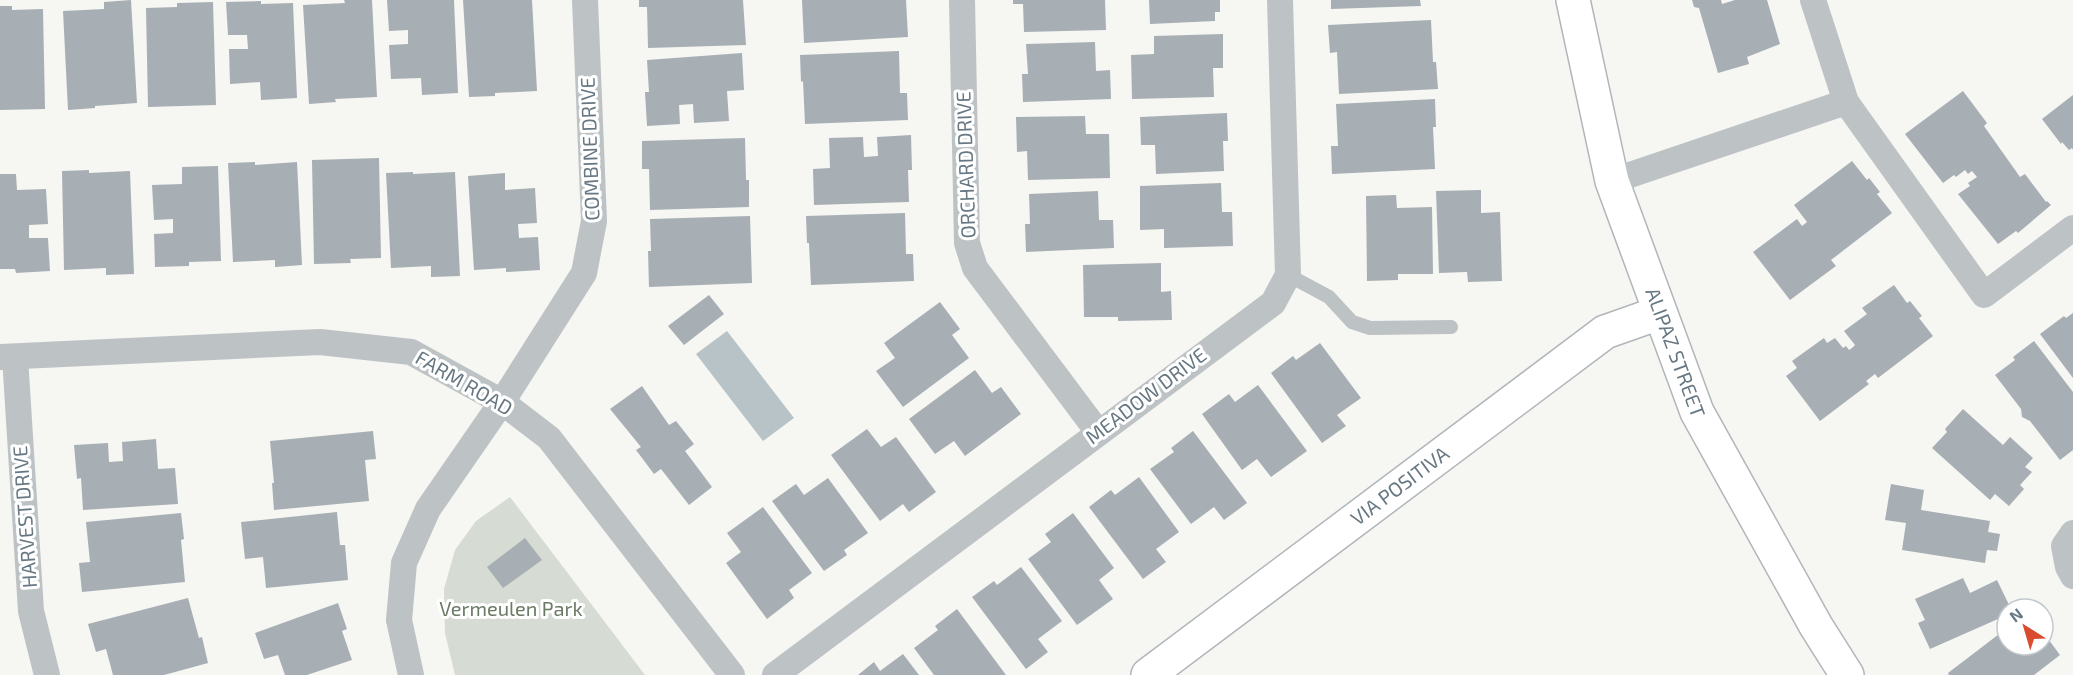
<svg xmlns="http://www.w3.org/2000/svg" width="2073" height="675" viewBox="0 0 2073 675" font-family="'Exo 2',sans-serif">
  <rect width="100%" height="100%" fill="#f6f6f3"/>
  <!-- green -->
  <path fill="#d6dbd3" d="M510,497L645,675H455L445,633L444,589L455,550L476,521Z"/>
  <!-- water -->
  <path fill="#b7c3c7" d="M727,331L794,418L763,441L696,354Z"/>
  <!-- building -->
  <g fill="#a7afb4">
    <path d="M131,0L137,103L95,106V108L68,110L63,11L104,9V2Z"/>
    <path d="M344,0H372L377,97L335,99L336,102L309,104L303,5L345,3Z"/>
    <path d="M387,0H454L458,93L422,95L421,78L391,79L389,45L408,44V30L389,31Z"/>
    <path d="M463,0H532L537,91L495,93V96L469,97Z"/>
    <path d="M639,0H743L746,45L648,48L647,7H639Z"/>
    <path d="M802,0H906L908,37L804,43Z"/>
    <path d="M1013,0H1105L1106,30L1024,32L1023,4H1013Z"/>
    <path d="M1149,0H1220V12H1215V21L1150,24Z"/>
    <path d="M1331,0H1420L1421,6L1331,9Z"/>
    <path d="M1692,0H1721L1722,4L1735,0H1767L1780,44L1747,57L1749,64L1718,73L1699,8L1694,7Z"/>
    <path d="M261,1V4L293,3L297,98L261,100L260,82L230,84L229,49H248L247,35H228L226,2Z"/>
    <path d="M213,2L216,105L148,107L146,8L177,7V3Z"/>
    <path d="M0,6H12V10L43,9L45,109L0,110Z"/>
    <path d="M1431,20L1433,62H1436L1438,89L1339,94L1337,52L1330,53L1328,25Z"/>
    <path d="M1223,34V68H1213L1214,97L1132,99L1131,55L1154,54V36Z"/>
    <path d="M1095,42L1096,71L1110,70L1111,99L1023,102L1022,74H1028L1026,44Z"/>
    <path d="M899,51L900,93H907L908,120L805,124L803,81L801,82L800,55Z"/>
    <path d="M742,53L744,90L727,91L729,121L694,123L693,104L679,105L680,124L647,126L645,92H649L647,60Z"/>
    <path d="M1963,91L1987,123L1984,126L2020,177L2025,174L2046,202L2047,201L2051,205L2018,233L2016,231L1998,244L1958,194L1970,186L1968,183L1977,177L1972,171L1968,174L1965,170L1956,177L1954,175L1943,183L1905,134Z"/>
    <path d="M2073,95V150L2072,148L2069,150L2062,142L2061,144L2042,119Z"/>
    <path d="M1435,99L1436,127H1433L1435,169L1332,174L1331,146H1338L1336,104Z"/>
    <path d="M1227,113L1228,141H1223L1224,171L1156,174L1155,145H1141L1140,117Z"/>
    <path d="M1085,116L1086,134H1109L1110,178L1028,180L1027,151L1017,152L1016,117Z"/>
    <path d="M911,135L912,170H908L909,202L814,205L813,169L830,168L829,138L863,137L864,157L878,156L877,137Z"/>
    <path d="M745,138L746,180H749V207L650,210L649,169H642V141Z"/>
    <path d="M379,158L381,258L350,259L351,263L314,264L312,160Z"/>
    <path d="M1852,161L1867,180L1869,178L1880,192L1877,194L1892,213L1831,260L1836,266L1790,300L1753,252L1797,219L1802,226L1807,222L1794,205Z"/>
    <path d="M255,162V165L297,162L302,265L275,267V260L233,262L228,163Z"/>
    <path d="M218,166L221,261L189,262V266L155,267L154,234L173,233V219L154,220L152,185L182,184V167Z"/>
    <path d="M89,170V173L130,171L134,274L106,275V268L64,270L62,171Z"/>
    <path d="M413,172V174L455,172L460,276L431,277V266L391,268L386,173Z"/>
    <path d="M505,173V190L535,188L537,223L518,224L519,238L538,237L540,270L506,272V268L474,270L468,176Z"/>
    <path d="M0,174H16L17,190L46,189L48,224L29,225V238H48L50,271L16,273L15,269H0Z"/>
    <path d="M1221,183L1222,212H1232L1233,246L1164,248V229L1140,230V186Z"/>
    <path d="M1481,190V213L1500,212L1502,281L1468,282L1467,272L1439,273L1436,191Z"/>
    <path d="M1098,191L1099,220H1113L1114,248L1026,252L1025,224H1030L1029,194Z"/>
    <path d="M1396,195L1397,208L1432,207L1433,274H1398V280L1367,281L1366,196Z"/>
    <path d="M905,213L906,254H913L914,281L811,285L809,243H807L806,216Z"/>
    <path d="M750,216L752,283L649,287L648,251H651L650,219Z"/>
    <path d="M1161,263V292L1171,291L1172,320L1118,321V317H1084L1083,265Z"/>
    <path d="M1894,285L1907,303L1910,301L1922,316L1919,318L1933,336L1878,378L1875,374L1866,381L1869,384L1820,421L1786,376L1797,368L1792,361L1824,338L1827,343L1835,338L1843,348L1846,346L1849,350L1852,348L1855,345L1844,331L1867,314L1862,308Z"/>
    <path d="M709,295L724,314L684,345L668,326Z"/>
    <path d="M940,302L960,329L952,335L969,358L903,407L876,371L895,358L884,343Z"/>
    <path d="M2073,313V378L2040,334L2064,316L2066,318Z"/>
    <path d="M2034,341L2073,392V450L2060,460L2030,421L2022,417L2021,409L1995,375L2015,360L2013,357Z"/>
    <path d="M1320,343L1361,398L1337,415L1346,426L1322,443L1271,373L1293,356L1296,360Z"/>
    <path d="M975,370L992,393L1001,387L1021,414L965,456L954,441L935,454L909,419Z"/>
    <path d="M1258,385L1307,451L1271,477L1257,459L1242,470L1202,414L1229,394L1235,402Z"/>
    <path d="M642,386L669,425L676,421L694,444L685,451L712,487L689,505L661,469L654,474L636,450L641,447L610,409Z"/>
    <path d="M1963,409L2003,445L2010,437L2033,458L2025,467L2032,472L2020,485L2024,489L2009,506L1995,494L1990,500L1932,448L1947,432L1945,429Z"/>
    <path d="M867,429L881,447L896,437L936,492L909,512L903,504L880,521L831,455Z"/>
    <path d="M373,431L376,459L365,460L369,501L274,510L272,483H274L270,441Z"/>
    <path d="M1193,431L1247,503L1224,520L1214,507L1191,524L1150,469L1174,452L1171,448Z"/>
    <path d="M156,439L158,469L175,468L178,504L83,510L81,478L77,479L74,445L108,443L109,462L123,461L122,442Z"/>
    <path d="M1139,477L1179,532L1156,549L1166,562L1143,579L1089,507L1111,490L1115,495Z"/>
    <path d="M828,478L868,533L844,550L847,555L824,571L772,501L796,484L804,495Z"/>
    <path d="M1891,484L1924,490L1921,510L1990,521L1988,532L2000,534L1997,551L1987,550L1985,563L1902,550L1906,523L1885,520Z"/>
    <path d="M763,507L812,573L789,590L794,598L767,619L726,563L741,552L727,533Z"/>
    <path d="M337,512L340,545H345L348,580L266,588L263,557L245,559L241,522Z"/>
    <path d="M181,513L184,539L181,540L185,582L82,592L79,563L90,562L86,522Z"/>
    <path d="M1073,513L1114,568L1099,580L1113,599L1077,625L1028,559L1051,542L1045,534Z"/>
    <path d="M525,538L542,560L503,588L487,567Z"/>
    <path d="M1021,567L1062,621L1038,639L1048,652L1026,669L972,597L994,581L997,585Z"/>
    <path d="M1963,578L1970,593L1997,580L2011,609H2007V615L1930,649L1918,623L1925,620L1915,599Z"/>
    <path d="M188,598L199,638L202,637L208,663L164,675H113L106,649L96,652L88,624Z"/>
    <path d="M338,603L347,629L342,631L352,660L307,675H285L278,655L264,659L255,633Z"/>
    <path d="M957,609L1006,675H934L914,648L938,630L935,626Z"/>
    <path d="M2007,628V645H2043V638L2046,636L2060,655L2034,675H1949L1948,673Z"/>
    <path d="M903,654L919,675H858L874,662L880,671Z"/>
  </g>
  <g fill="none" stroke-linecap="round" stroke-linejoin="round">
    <defs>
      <g id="secondary">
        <path id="s1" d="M1573,0L1612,181L1697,412L1816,626L1847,675"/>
        <path id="s2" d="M1148,675L1605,332L1659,313"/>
      </g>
    </defs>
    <!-- secondary casing -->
    <use href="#secondary" stroke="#b0b6ba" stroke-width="36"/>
    <!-- lane -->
    <path stroke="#bdc2c5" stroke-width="14" d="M1288,275L1329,297L1352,322L1370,328L1451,327"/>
    <!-- street -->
    <g stroke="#bdc2c5" stroke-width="26">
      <path d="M962,0L967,243L975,268L1098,432"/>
      <path d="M1813,0L1846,102L1984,295L2073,228"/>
      <path d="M1612,181L1846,102"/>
      <path d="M0,357L320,342L411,352L502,402L549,438L732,675"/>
      <path d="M15,357L31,611L47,675"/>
      <path d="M2073,533L2064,546L2068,567L2073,576"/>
      <path d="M411,675L399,620L404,563L428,509L502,402L584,273L594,221L585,0"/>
      <path d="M775,675L1273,303L1288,275L1280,0"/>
    </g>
    <!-- secondary -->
    <use href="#secondary" stroke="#fff" stroke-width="33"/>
  </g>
  <g text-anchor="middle" stroke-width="6" stroke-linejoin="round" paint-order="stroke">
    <!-- street labels -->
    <g font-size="20" fill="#677883" stroke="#fff">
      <text transform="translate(590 149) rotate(-92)" y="7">COMBINE DRIVE</text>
      <text transform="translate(966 165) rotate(-92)" y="7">ORCHARD DRIVE</text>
      <text dy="7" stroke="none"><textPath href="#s1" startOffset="368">ALIPAZ STREET</textPath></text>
      <text transform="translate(464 383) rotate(30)" y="7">FARM ROAD</text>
      <text transform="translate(1146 396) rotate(-37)" y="7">MEADOW DRIVE</text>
      <text dy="7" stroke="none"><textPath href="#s2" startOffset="315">VIA POSITIVA</textPath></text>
      <text transform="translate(25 517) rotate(-94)" y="7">HARVEST DRIVE</text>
    </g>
    <!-- park labels -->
    <g font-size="20" fill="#6b7a65" stroke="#fff">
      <text x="511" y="616">Vermeulen Park</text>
    </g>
  </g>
  <!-- north arrow -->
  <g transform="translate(2025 627) rotate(323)"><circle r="28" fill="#ffffff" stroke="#c2c9cd" stroke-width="1.5"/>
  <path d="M0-4.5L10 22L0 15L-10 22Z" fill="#da4c30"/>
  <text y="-9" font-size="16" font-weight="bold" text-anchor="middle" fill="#677883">N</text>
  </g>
</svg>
